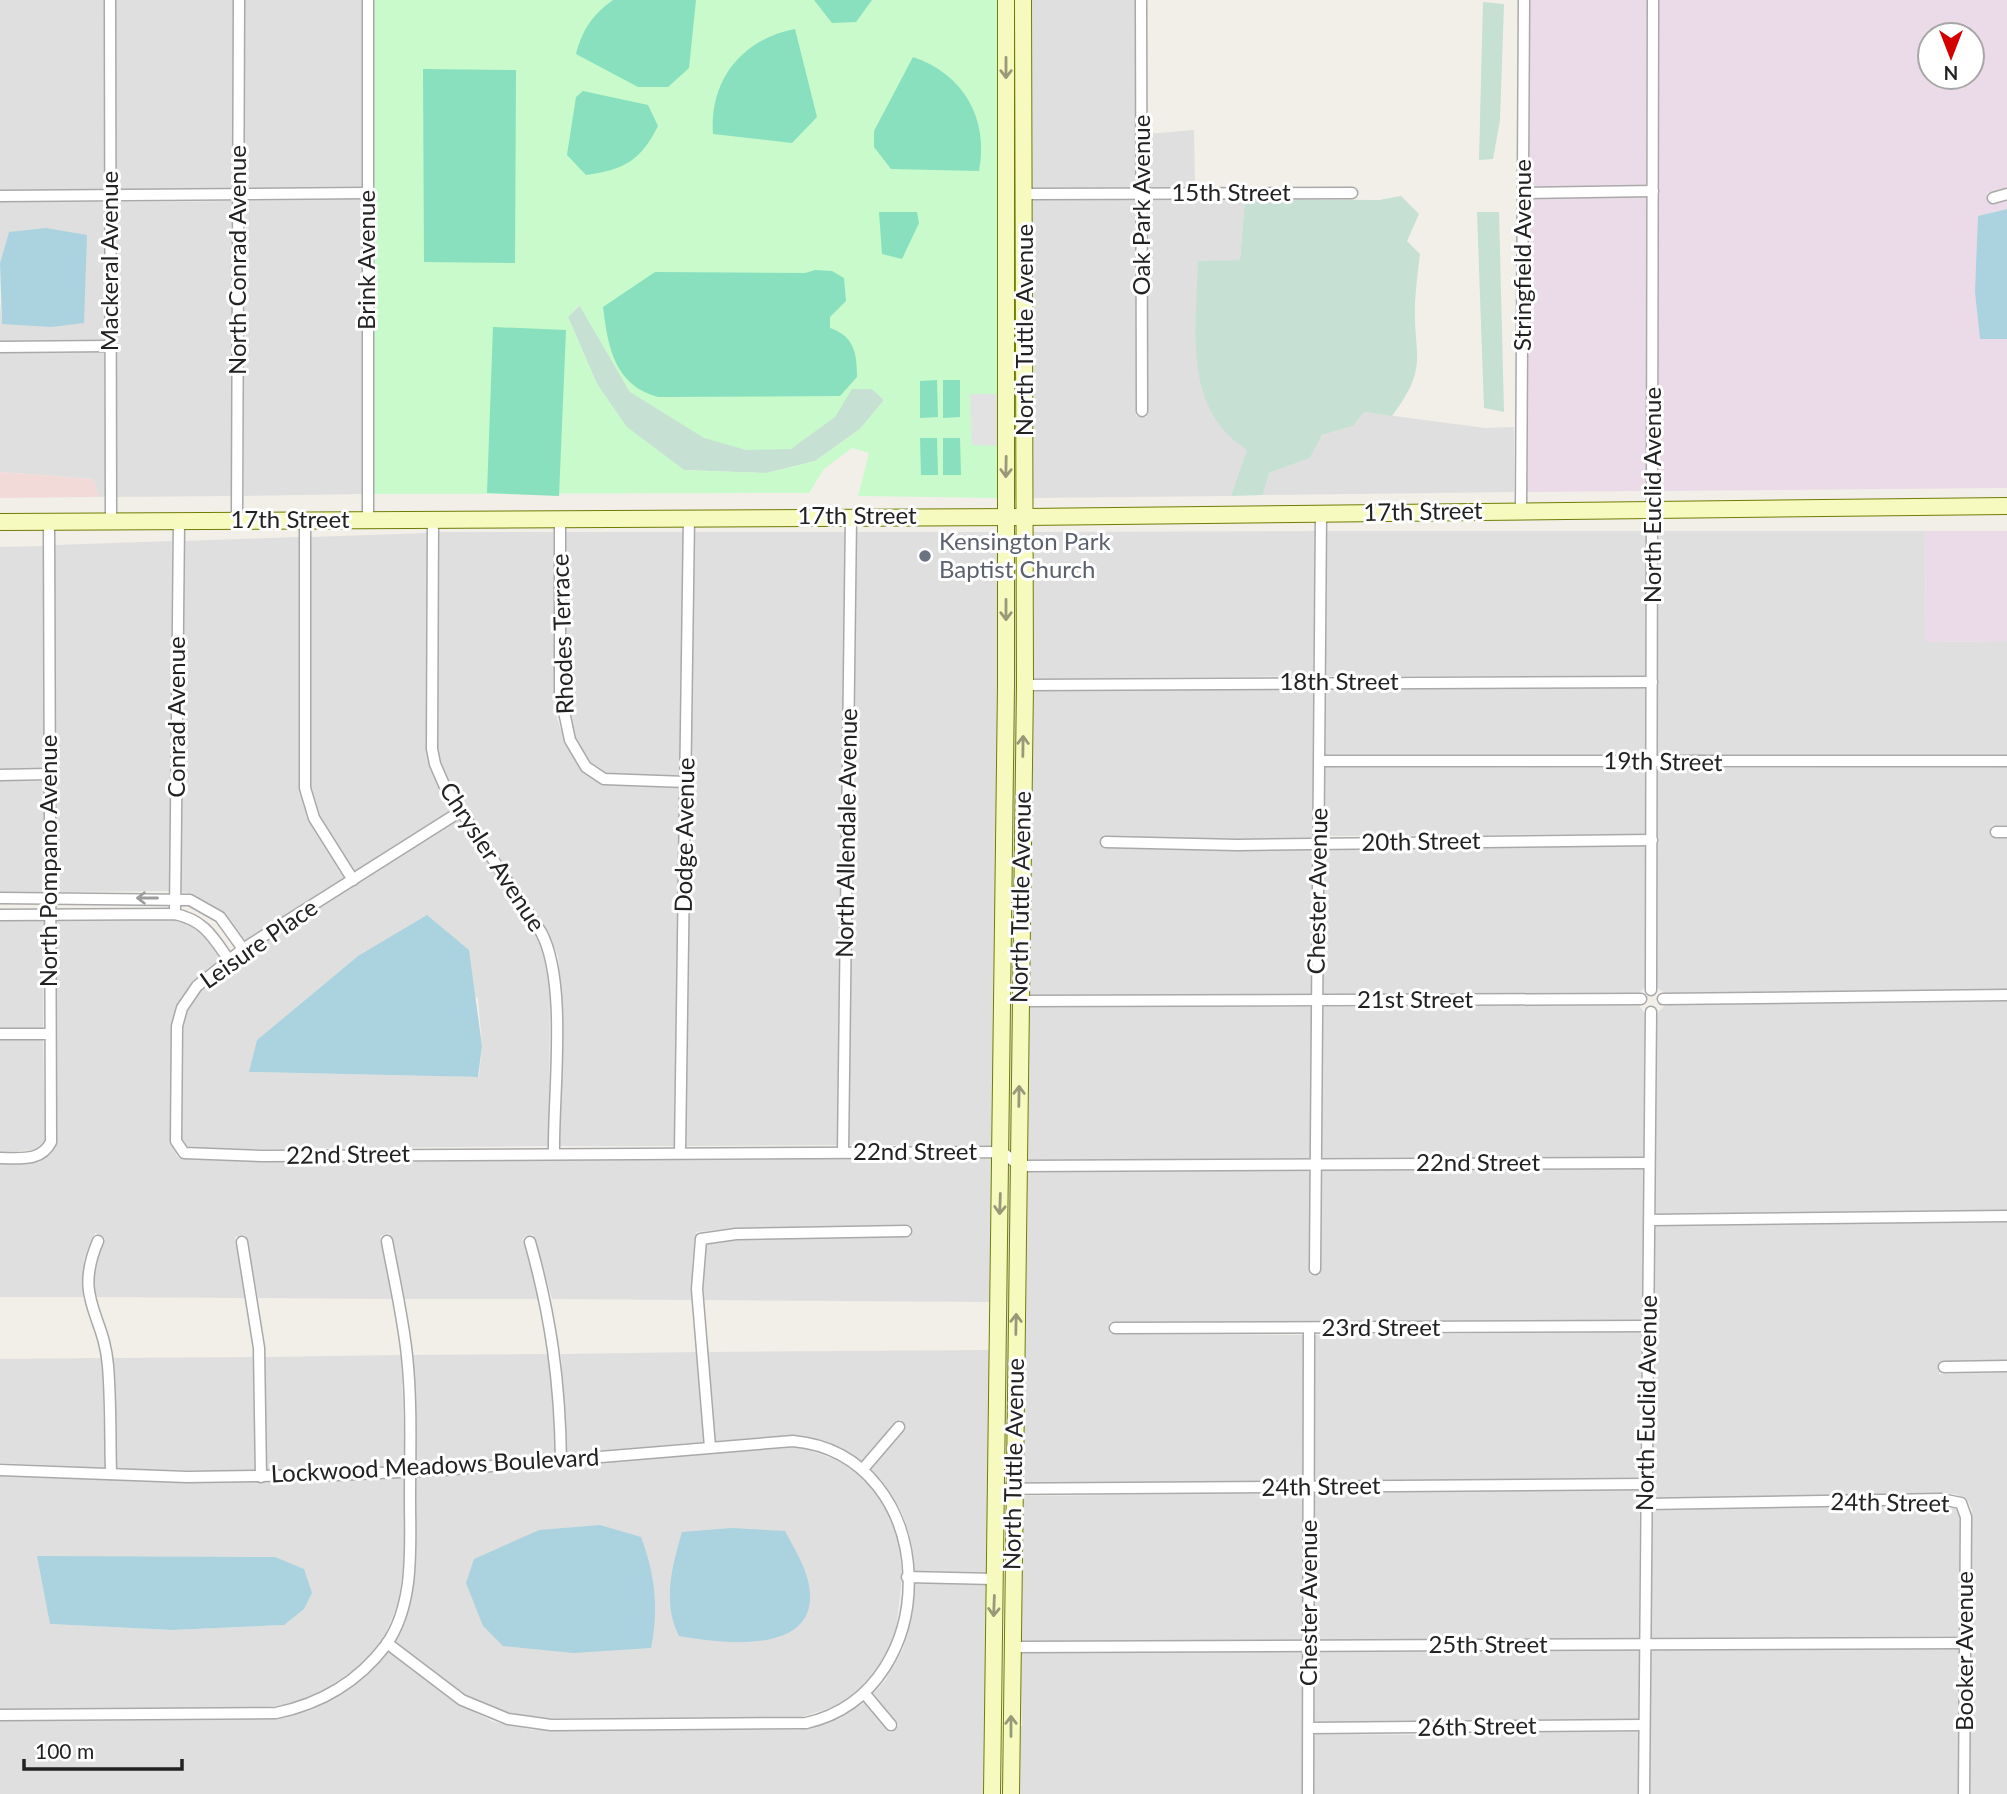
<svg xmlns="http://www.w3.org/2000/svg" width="2007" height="1794" viewBox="0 0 2007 1794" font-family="Lato,sans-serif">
  <rect width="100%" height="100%" fill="#f2efe9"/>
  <!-- residential -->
  <g fill="#e0dfdf" fill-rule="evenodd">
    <rect x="0" y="0" width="105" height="190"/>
    <path d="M116,0H234L233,189L116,190Z"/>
    <path d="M244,0H362V187L244,189Z"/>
    <path d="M1016,0L1020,498H1012V373Z"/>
    <path d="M1028,0H1136V187L1031,188Z"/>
    <path d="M1194,130L1195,187H1147V134Z"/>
    <path d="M362,199V494L244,496V201Z"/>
    <path d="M1136,199V416L1147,417V199H1245L1240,260L1198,262L1248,450L1231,496L1030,498L1031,200Z"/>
    <path d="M233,201V496L116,497V202Z"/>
    <path d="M0,202H105V340L0,341V302L2,324L9,232L0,263Z"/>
    <path d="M105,352V497H99L93,479L0,472V353Z"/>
    <path d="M1364,412L1485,428L1514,427V492L1263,495L1269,473L1310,458L1322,435L1353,426Z"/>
    <path d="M1315,531L1314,676L1031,679L1030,532Z"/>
    <path d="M1326,531H1648L1647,676H1325Z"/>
    <path d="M1659,531H1925L1926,642L2007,641V755L1657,756Z"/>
    <path d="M438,532H554V693L557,719L566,743L582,771L602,785L680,788L674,1146H560L561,991L558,956L546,929L450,784L440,762L438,749Z"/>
    <path d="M565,532H683L681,776L606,773L590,763L575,737L565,692Z"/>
    <path d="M694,532H845L838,1145L685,1146Z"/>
    <path d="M856,532H1001L996,1146L849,1145Z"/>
    <path d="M1012,532H1019L1014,1154L1007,1149Z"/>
    <path d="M427,533V751L435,780L453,809L354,872L319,815L310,787L311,537Z"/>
    <path d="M300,537V789L309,820L345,878L245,941L222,911L193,894L181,892L183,541Z"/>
    <path d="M172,541L170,891L55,892L54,545Z"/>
    <path d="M43,546L44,769H0V547Z"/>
    <path d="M1314,688L1312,995H1026L1030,691Z"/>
    <path d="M1325,688H1647L1646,755H1325Z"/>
    <path d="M1325,767L1646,768V834L1324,836Z"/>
    <path d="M2007,767V825L1991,826V837L2007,838V989L1665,993L1656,987L1657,768Z"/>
    <rect x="0" y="781" width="44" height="111"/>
    <path d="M459,818L537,936L550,972L549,1146L262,1149H190L185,1146L181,1139L182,1026L191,1003L200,991L246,954ZM358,956L478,998L482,1046L479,1077L250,1072L257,1040Z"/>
    <path d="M1646,846L1645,987L1639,993L1323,995L1324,848Z"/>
    <path d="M175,920L188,922L203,931L221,959L187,989L172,1024L170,1141L177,1156L182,1159L262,1162L996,1158L992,1302L703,1300L705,1244L736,1240L911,1237V1225L735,1228L696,1232L692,1263V1300L552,1299L533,1234L523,1238L540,1299H404L390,1233L380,1236L393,1299L258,1298L245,1235L235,1237L247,1298L94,1297L95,1262L105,1238L95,1233L84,1260L83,1297H0V1164L37,1162L49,1156L56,1144L55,921Z"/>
    <path d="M0,921H44L43,1028H0Z"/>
    <path d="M2007,1001V1210L1655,1214L1656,1015L1665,1005Z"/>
    <path d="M1639,1005L1645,1014L1644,1157L1321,1158L1323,1007Z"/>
    <path d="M1026,1007H1312L1310,1158L1025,1160Z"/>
    <path d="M0,1040H43L45,1140L35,1150L0,1152Z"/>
    <path d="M1007,1163L1014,1169L1009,1484L1002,1483Z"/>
    <path d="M1644,1169L1643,1320L1109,1322L1110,1334L1304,1335V1481L1020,1484L1025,1172L1310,1170V1275H1320L1321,1170Z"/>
    <path d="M2007,1222V1360L1939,1362V1374L2007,1372V1794H1969L1972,1509L1968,1501L1956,1494L1941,1493L1652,1498L1655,1226Z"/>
    <path d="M1642,1332L1640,1478L1315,1481V1335Z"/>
    <path d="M992,1350L989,1573L912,1571L910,1543L902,1513L884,1483L870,1468L906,1427L900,1419L862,1461L840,1447L804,1436L715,1441L707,1352Z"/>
    <path d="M697,1352L704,1442L566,1454L561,1354Z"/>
    <path d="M550,1354L555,1455L416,1465L412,1355Z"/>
    <path d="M401,1355L405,1466L266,1471L264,1357Z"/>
    <path d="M253,1357L255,1471L116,1469L113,1358Z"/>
    <path d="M102,1358L105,1468L0,1463V1359Z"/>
    <path d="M785,1447L803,1448L845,1463L876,1491L892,1518L899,1545L902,1577L896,1632L885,1660L862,1689L837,1706L797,1718H534L497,1710L465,1695L394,1641L413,1587L416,1478Z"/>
    <path d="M0,1476L187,1483L405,1478L404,1562L398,1603L383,1640L354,1670L321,1692L293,1704L250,1709H0ZM38,1556L284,1625L173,1630L51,1624Z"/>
    <path d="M1640,1490L1639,1638L1315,1640L1314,1493Z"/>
    <path d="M1304,1493V1640L1017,1641L1020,1496Z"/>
    <path d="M1941,1505L1957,1508L1960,1517L1959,1636L1650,1638L1652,1510Z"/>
    <path d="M912,1583L989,1585L986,1794H0V1721L276,1719L310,1711L341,1695L361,1680L388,1651L460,1705L494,1722L533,1730H798L841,1718L865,1702L891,1733L899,1725L873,1694L885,1681L903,1649L910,1619Z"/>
    <path d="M1959,1649L1958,1794H1649L1650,1650Z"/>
    <path d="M1639,1650V1719L1314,1722L1315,1652Z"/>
    <path d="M1304,1652L1303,1794H1016V1727L1022,1726L1020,1653Z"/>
    <path d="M1522,1732H1639L1638,1794H1313L1314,1734L1462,1735Z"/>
  </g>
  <!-- commercial -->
  <path fill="#f2dad9" d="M0,472L93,479L99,497L0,498Z"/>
  <!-- industrial -->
  <g fill="#ebdbe8" fill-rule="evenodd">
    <path d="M1529,0H1648L1647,185L1529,187Z"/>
    <path d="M1659,0H2007V188L1987,193L1989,204L2007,200V209L1978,216L1980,339H2007V488L1659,491ZM1930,35H1972V77H1930Z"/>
    <path d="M1647,197L1648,491L1527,492L1528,199Z"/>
    <path d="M1925,531H2007V641L1926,642Z"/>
  </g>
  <!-- wetland -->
  <g fill="#c6e0d4">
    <path d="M1483,2L1504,4L1500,120L1493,159L1479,160Z"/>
    <path d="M1401,196L1419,214L1407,241L1420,254C1418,270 1416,286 1415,303C1413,356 1430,366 1392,416L1364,412L1353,426L1322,435L1310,458L1269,473L1263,495L1231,496L1247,450C1182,409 1196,328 1198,261L1240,260L1245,199L1379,200Z"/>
    <path d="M1477,212H1499L1504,412L1484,408Z"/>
    <path d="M580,305L630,392L835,417L851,389H872L884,400L860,429L815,461L766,473L684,470L626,427L597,384L568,317Z"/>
  </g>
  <!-- park -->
  <path fill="#c8facc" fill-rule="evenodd" d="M373,0H1001V498L858,496L869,453L852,448L824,469L809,493L373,494ZM579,305L630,392L704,438L746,450L791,449L835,417L852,389H872L884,400L860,429L815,461L766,473L684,470L627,427L597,384L568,317Z"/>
  <!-- pitch -->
  <g fill="#88e0be">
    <path d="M613,0H696L689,68L668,87H638L576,54C582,30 593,14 613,0Z"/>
    <path d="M814,0H872L856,22L832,23Z"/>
    <path d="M795,29L817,117L792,143L713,134C709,80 742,39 795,29Z"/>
    <path d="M913,57C963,74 989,118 979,171L891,169L874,147V131Z"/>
    <path d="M423,69L516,70L515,263L424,262Z"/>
    <path d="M583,91L648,105L658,126C641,160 624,170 586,175L567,155L576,97Z"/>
    <path d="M879,212H917L919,223L902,259L882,254Z"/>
    <path d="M815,270L832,271L844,278L846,301L830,317V328C854,336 857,353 857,377L840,396L658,397C614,385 608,347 603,307L655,272L805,273Z"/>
    <path d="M493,327L566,330L559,496L487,493Z"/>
    <path d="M937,380L938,417L920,418V381Z"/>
    <path d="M943,380H960V417L943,418Z"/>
    <path d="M920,438H937L938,475H921Z"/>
    <path d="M943,438H960L961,475H943Z"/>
  </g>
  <!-- parking -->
  <path fill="#e2e2e2" d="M970,394H997V446L972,445Z"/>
  <!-- water -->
  <g fill="#aad3df">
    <path d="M2007,209V339H1980L1975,292L1978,216Z"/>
    <path d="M46,228L87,235L84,323L51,327L2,324L0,263L9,232Z"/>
    <path d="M427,915L469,950L482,1046L478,1077L249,1072L257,1040L358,956Z"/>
    <path d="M600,1525L641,1537C655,1574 659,1609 651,1648L573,1653L503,1646L483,1626L466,1583L474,1559L539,1530Z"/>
    <path d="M731,1528L785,1531C796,1552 812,1576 810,1601C805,1656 714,1642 679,1636C662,1603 672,1566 682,1532Z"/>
    <path d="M37,1556L275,1557L304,1569L312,1593L304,1609L284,1625L173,1630L50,1624Z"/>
  </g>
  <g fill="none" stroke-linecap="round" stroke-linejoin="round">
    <defs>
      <g id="street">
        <path d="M110,0L111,521"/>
        <path d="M1141,0L1142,411"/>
        <path d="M1523,193L1653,191"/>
        <path d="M1026,194L1352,193"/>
        <path d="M0,196L367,193"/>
        <path d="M1993,198L2007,194"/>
        <path d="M0,347L110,346"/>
        <path d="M1521,511L1524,0"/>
        <path d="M433,518L432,749L435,764L445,787L541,932C568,982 553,1093 554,1152"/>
        <path d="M560,518V693L570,740L586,767L604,779L686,782"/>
        <path d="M368,519V0"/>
        <path d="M237,520L239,0"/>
        <path d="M305,520V788L314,818L353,880"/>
        <path d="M1025,685L1652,682"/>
        <path d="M1320,761H2007"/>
        <path d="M0,775L49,774"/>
        <path d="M461,811L243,949L197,986L182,1008L177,1026L176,1141L184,1153L262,1156L1002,1152L1020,1166L1649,1163"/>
        <path d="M1996,832H2007"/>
        <path d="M1106,842L1237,845L1652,840"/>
        <path d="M0,898L190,900L220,917L243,949"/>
        <path d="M175,914L179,521"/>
        <path d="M0,915L175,914C204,920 213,937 229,960"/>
        <path d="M1651,990L1653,0"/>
        <path d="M1663,999L2007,995"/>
        <path d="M1021,1001L1641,999"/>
        <path d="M0,1034H48"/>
        <path d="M843,1151L851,516"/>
        <path d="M680,1152L689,517"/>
        <path d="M0,1158C20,1158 41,1162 51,1142L49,522"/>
        <path d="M1650,1220L2007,1216"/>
        <path d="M98,1241C73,1300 104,1313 108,1366C111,1402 110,1439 111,1474"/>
        <path d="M242,1242L259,1348L261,1477"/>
        <path d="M530,1242C551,1317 560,1382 561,1461"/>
        <path d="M1315,1269L1321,513"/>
        <path d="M1115,1328L1648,1326"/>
        <path d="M1944,1367L2007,1366"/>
        <path d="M710,1447L697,1289L701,1239L736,1234L906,1231"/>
        <path d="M863,1469L899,1427"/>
        <path d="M0,1470L187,1477L336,1475L443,1470L793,1441C942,1455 948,1691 806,1723L551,1725L508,1719L462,1700L387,1643"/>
        <path d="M997,1489L1646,1484"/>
        <path d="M1646,1504L1941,1499L1961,1503L1966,1517L1964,1794"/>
        <path d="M907,1577L995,1579"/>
        <path d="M1011,1647L1964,1643"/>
        <path d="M865,1694L891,1725"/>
        <path d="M0,1715L276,1713C320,1704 358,1682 386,1645C415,1604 410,1546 410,1500C410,1452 412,1403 407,1356C403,1317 394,1279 387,1241"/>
        <path d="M1309,1728L1644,1725"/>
        <path d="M1308,1794L1309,1329"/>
        <path d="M1644,1794L1651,1012"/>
      </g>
      <g id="secondary">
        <path d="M0,522L1025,517L2007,506"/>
        <path d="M992,1794L1006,686V0"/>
        <path d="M1011,1794L1025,685L1023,0"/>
      </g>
    </defs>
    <!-- street casing -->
    <use href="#street" stroke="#a9a9a9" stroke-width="13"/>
    <!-- secondary casing -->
    <use href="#secondary" stroke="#707d05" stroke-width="18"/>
    <!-- street -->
    <use href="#street" stroke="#fff" stroke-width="10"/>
    <!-- secondary -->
    <use href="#secondary" stroke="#f7fabf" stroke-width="16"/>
  </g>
  <!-- one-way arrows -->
  <defs><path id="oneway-shaft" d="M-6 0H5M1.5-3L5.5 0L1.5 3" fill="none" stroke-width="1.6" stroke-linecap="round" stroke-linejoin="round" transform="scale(1.75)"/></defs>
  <g stroke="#979978">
    <use href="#oneway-shaft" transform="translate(1006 68) rotate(90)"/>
    <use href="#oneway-shaft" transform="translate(1006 467) rotate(91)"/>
    <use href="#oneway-shaft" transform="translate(1006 610) rotate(90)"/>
    <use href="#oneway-shaft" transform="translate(1023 746) rotate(-89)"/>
    <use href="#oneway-shaft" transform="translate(1019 1096) rotate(-89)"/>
    <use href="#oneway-shaft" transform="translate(1000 1204) rotate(92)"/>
    <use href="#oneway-shaft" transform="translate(1016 1324) rotate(-89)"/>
    <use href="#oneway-shaft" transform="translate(994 1606) rotate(92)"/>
    <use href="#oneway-shaft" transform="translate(1011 1726) rotate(-90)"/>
  </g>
  <use stroke="#9c9c9c" href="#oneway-shaft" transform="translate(147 898) rotate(180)"/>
  <!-- markers -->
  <circle fill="#6b7280" stroke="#fff" stroke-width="2.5" cx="925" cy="556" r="7"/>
  <g text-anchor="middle" stroke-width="6" stroke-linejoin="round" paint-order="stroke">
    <!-- street labels -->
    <g font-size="24" fill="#222" stroke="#fff">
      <text x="1231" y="201">15th Street</text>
      <text transform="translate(1142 205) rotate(-90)" y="8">Oak Park Avenue</text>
      <text transform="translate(1523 255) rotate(-90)" y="8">Stringfield Avenue</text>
      <text transform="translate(238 260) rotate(-90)" y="8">North Conrad Avenue</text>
      <text transform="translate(367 260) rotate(-90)" y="8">Brink Avenue</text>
      <text transform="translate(110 261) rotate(-90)" y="8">Mackeral Avenue</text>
      <text transform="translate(1025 330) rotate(-90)" y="8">North Tuttle Avenue</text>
      <text transform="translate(1653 495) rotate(-90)" y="8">North Euclid Avenue</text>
      <text transform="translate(1423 512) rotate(-1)" y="8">17th Street</text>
      <text x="857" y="524">17th Street</text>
      <text x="290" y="528">17th Street</text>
      <text transform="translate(563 634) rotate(-92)" y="8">Rhodes Terrace</text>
      <text x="1339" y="690">18th Street</text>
      <text transform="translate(177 717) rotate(-90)" y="8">Conrad Avenue</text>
      <text transform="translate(1663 762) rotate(1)" y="8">19th Street</text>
      <text transform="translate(847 833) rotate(-89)" y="8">North Allendale Avenue</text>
      <text transform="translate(685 835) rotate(-89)" y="8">Dodge Avenue</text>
      <text transform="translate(1421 842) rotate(-1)" y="8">20th Street</text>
      <text transform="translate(492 857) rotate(57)" y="8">Chrysler Avenue</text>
      <text transform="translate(49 861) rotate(-90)" y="8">North Pompano Avenue</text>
      <text transform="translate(1318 891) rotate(-89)" y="8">Chester Avenue</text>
      <text transform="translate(1021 897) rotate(-89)" y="8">North Tuttle Avenue</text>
      <text transform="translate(259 944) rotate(-35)" y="8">Leisure Place</text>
      <text x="1415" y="1008">21st Street</text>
      <text x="915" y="1160">22nd Street</text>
      <text transform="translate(348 1155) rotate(-1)" y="8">22nd Street</text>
      <text x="1478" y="1171">22nd Street</text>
      <text x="1381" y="1336">23rd Street</text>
      <text transform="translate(1647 1403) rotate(-89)" y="8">North Euclid Avenue</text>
      <text transform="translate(1014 1464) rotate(-89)" y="8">North Tuttle Avenue</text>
      <text transform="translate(435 1466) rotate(-3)" y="8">Lockwood Meadows Boulevard</text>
      <text transform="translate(1321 1487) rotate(-1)" y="8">24th Street</text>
      <text transform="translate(1890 1503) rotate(1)" y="8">24th Street</text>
      <text transform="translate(1309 1603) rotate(-90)" y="8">Chester Avenue</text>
      <text x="1488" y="1653">25th Street</text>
      <text transform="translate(1965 1651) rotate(-90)" y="8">Booker Avenue</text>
      <text transform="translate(1477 1727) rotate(-1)" y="8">26th Street</text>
    </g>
    <!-- worship labels -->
    <g font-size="24" fill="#5b616d" stroke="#fff" text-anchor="start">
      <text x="939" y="550">Kensington Park<tspan x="939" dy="28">Baptist Church</tspan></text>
    </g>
  </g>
  <!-- north arrow -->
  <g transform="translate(1951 56) rotate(180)"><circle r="33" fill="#ffffff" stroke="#a7a7a7" stroke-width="2"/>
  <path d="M0-5L12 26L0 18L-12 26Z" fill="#d40000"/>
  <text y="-10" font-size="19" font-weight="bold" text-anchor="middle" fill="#222222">N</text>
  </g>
  <!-- scale -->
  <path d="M24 1759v10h158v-10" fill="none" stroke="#222222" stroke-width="3.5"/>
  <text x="35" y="1759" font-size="21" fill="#222222" stroke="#ffffff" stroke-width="5" paint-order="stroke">100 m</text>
</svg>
